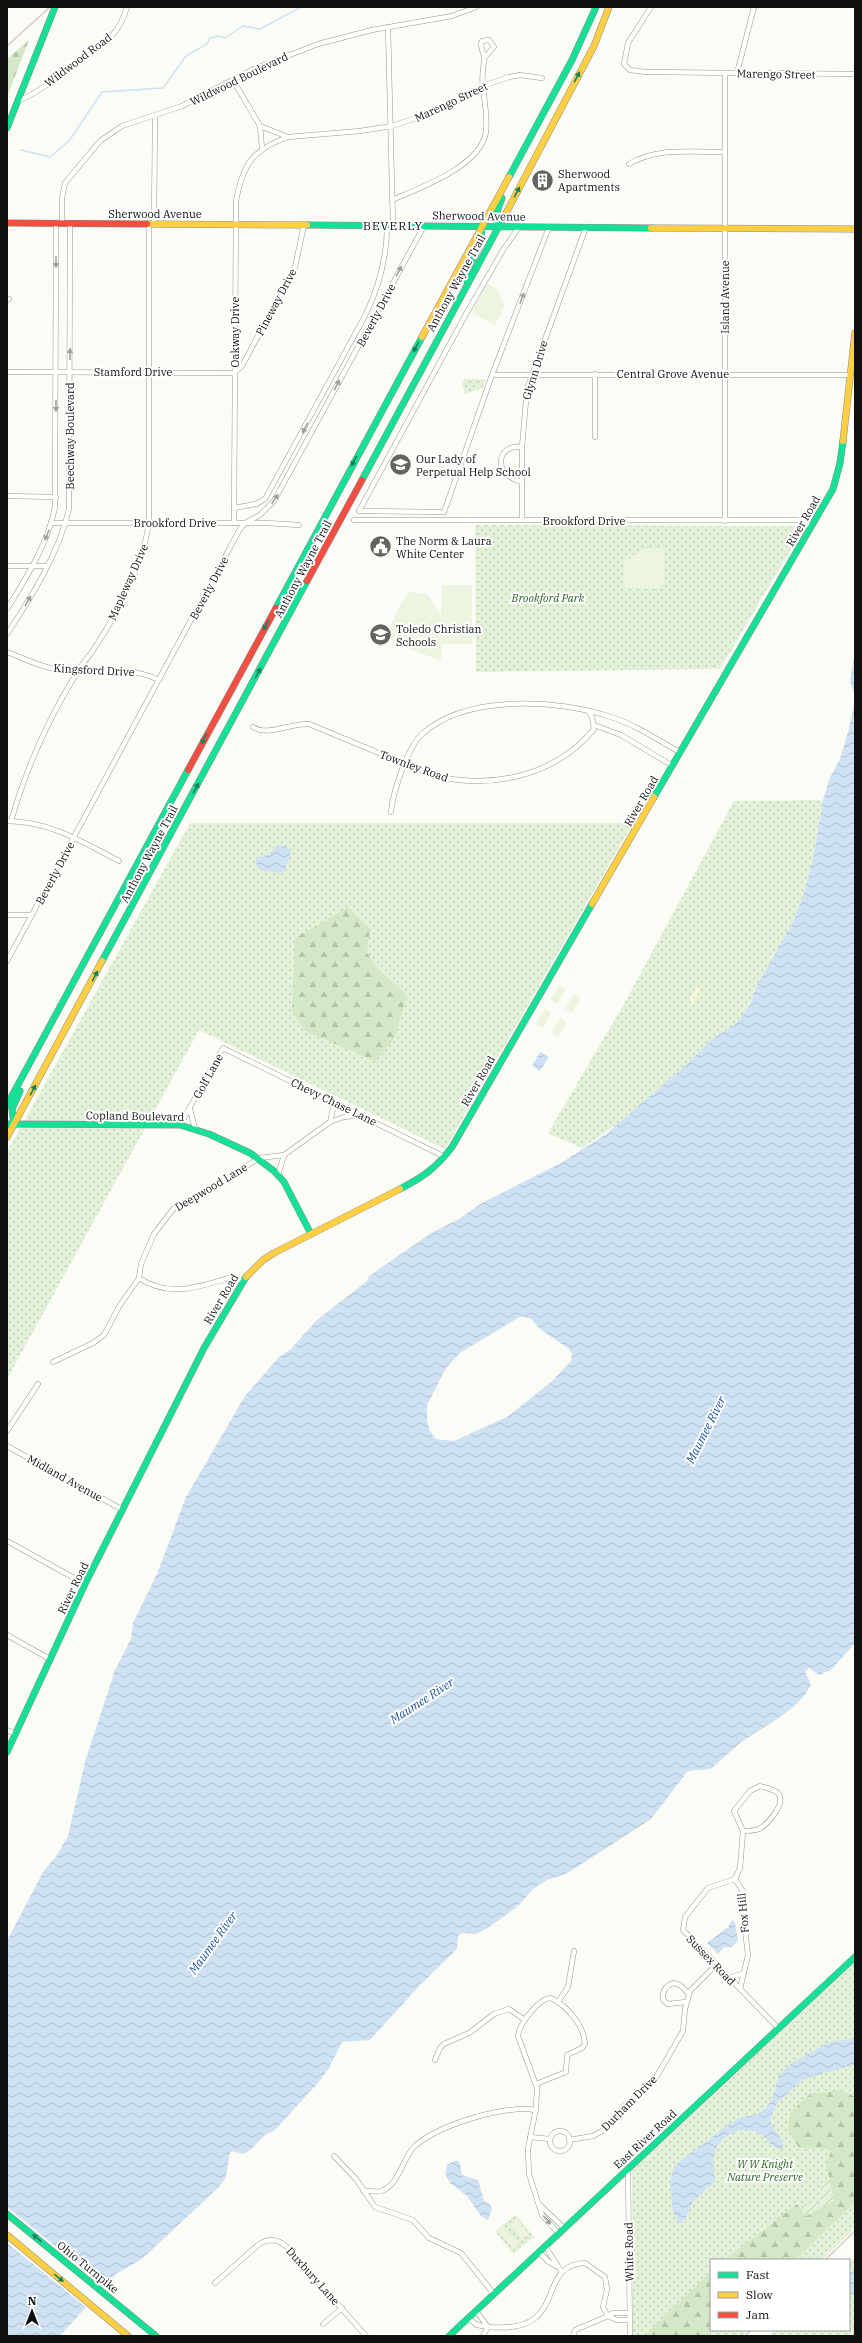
<svg xmlns="http://www.w3.org/2000/svg" width="862" height="2343" viewBox="0 0 862 2343" font-family="'IBM Plex Serif',serif">
  <defs>
    <pattern id="grass-dots" width="8" height="8" patternUnits="userSpaceOnUse"><rect width="8" height="8" fill="#e3f1d8"/><path d="M2 2h.1M6 6h.1" fill="none" stroke="#c2ceb8" stroke-width="1.8" stroke-linecap="round"/></pattern>
    <pattern id="forest-firs" width="22" height="20" patternUnits="userSpaceOnUse"><rect width="22" height="20" fill="#d3e8c6"/><path d="M5 1l3.5 6h-7zM16 11l3.5 6h-7z" fill="#b4c6a9"/></pattern>
    <pattern id="sand-dots" width="8" height="8" patternUnits="userSpaceOnUse"><rect width="8" height="8" fill="#f9f7da"/><path d="M2 2h.1M6 6h.1" fill="none" stroke="#d4d3ba" stroke-width="1.8" stroke-linecap="round"/></pattern>
    <pattern id="garden-furrows" width="10" height="10" patternUnits="userSpaceOnUse"><rect width="10" height="10" fill="#e3f1d8"/><path d="M-1 1l2-2M0 10L10 0M9 11l2-2" fill="none" stroke="#c2ceb8"/></pattern>
    <pattern id="water-waves" width="16" height="10" patternUnits="userSpaceOnUse"><rect width="16" height="10" fill="#cee2f4"/><path d="M0 5q4-4 8 0t8 0" fill="none" stroke="#b0c1d0"/></pattern>
  </defs>
  <rect width="100%" height="100%" fill="#fcfcf6"/>
  <!-- grass -->
  <g fill="url(#grass-dots)">
    <path d="M464,379H486L483,388L465,394L462,384Z"/>
    <path d="M475,525L798,526L801,532L720,669L476,672Z"/>
    <path d="M823,800L813,859L802,899L793,922L756,987L750,1005L737,1023L712,1039L687,1064L626,1118L582,1148L548,1133L624,1004L734,801Z"/>
    <path d="M190,823H633L445,1149L199,1030L7,1379V1152Z"/>
    <path d="M855,1962V2228L822,2260H711V2330H749L742,2336H633L632,2171Z"/>
    <path d="M516,2215L534,2237L513,2254L495,2231Z"/>
    <path d="M855,2258V2336H768L775,2330H849V2263Z"/>
  </g>
  <!-- forest -->
  <g fill="url(#forest-firs)">
    <path d="M29,40L7,97V59Z"/>
    <path d="M348,907L370,929L367,953L378,969L407,995L394,1040L375,1061L305,1031L292,1012L295,938Z"/>
    <path d="M842,2090L855,2097V2202L795,2260H725L797,2204L806,2216L834,2201L826,2164L832,2149L799,2148L788,2130L790,2113L810,2094Z"/>
    <path d="M711,2271V2330H716L706,2336H644Z"/>
  </g>
  <!-- sand -->
  <path fill="url(#sand-dots)" d="M696,985L699,987L700,991L693,1004L690,1000Z"/>
  <!-- garden -->
  <path fill="url(#garden-furrows)" d="M829,2180L834,2201L806,2216L797,2204L821,2203L822,2181Z"/>
  <!-- pitch -->
  <g fill="#edf5e1">
    <path d="M486,283L497,289L505,306L495,325L474,314L473,310Z"/>
    <path d="M642,549H664V583L659,588L623,587L624,562Z"/>
    <path d="M442,585H472V644H442L441,661L392,642L387,634L401,603L409,592L427,594L441,615Z"/>
    <path d="M559,985L566,989L557,1004L550,1000Z"/>
    <path d="M574,994L581,998L572,1013L565,1009Z"/>
    <path d="M545,1009L551,1013L543,1028L536,1024Z"/>
    <path d="M560,1018L567,1022L558,1037L551,1033Z"/>
    <path d="M517,2220L528,2234L521,2239L511,2225Z"/>
    <path d="M503,2228L517,2242L518,2246L514,2249L500,2234V2230Z"/>
  </g>
  <!-- water -->
  <g fill="url(#water-waves)" fill-rule="evenodd">
    <path d="M855,653V1643L831,1670L819,1675L809,1668L805,1672L811,1684C801,1709 762,1727 740,1743C731,1751 721,1760 712,1768C704,1772 696,1768 687,1772L651,1819L568,1873L547,1880L533,1889L519,1905L488,1928L476,1934L462,1933L458,1936L457,1948L454,1952L420,1985L370,2040L342,2042L329,2068L318,2083L274,2131C259,2135 257,2148 245,2153C240,2155 235,2150 230,2152L226,2177L219,2187L142,2259L116,2274L60,2336H7V1941L43,1872L57,1855L68,1836L85,1762L115,1670L131,1639L133,1623L157,1574L186,1497L245,1396L279,1357L291,1349L317,1320L367,1281L369,1276L433,1232L459,1219L482,1203L561,1163L606,1134L687,1064L712,1039L737,1023L750,1005L756,987L793,922L802,899L813,859L823,800L829,780L840,759L848,732L854,705V693L850,680ZM521,1316L531,1319L541,1330L569,1349L572,1354L571,1361L551,1382L507,1417L454,1441L436,1439L430,1431L427,1421V1405L446,1368L460,1353Z"/>
    <path d="M278,845L290,848V857L283,873L263,871L257,867L255,858L267,855Z"/>
    <path d="M540,1052L549,1057L540,1071L532,1066Z"/>
    <path d="M732,1920L735,1922L738,1941L732,1947H724L718,1954L707,1943L728,1927Z"/>
    <path d="M855,2038V2064L804,2079L777,2103L770,2119L771,2124L783,2142V2147L780,2149C770,2148 767,2136 758,2133C740,2125 717,2136 714,2156C712,2164 715,2173 715,2181L692,2203L685,2220L680,2224L673,2212L670,2181L674,2166L725,2127L740,2118L758,2114L765,2109L772,2100L779,2075L789,2065L827,2043Z"/>
    <path d="M456,2160L460,2163L462,2175L478,2180L484,2201L490,2204L492,2209L488,2220L481,2216L467,2196L450,2183L445,2174L447,2165Z"/>
    <path d="M855,2269V2294L849,2295V2274Z"/>
  </g>
  <!-- pier -->
  <path fill="#fcfcf6" d="M7,2207L106,2287L87,2308L7,2243Z"/>
  <g fill="none" stroke-linecap="round" stroke-linejoin="round">
    <!-- stream -->
    <path stroke="#cee2f4" stroke-width="1.5" d="M21,150L50,157L69,141L102,92L163,88L186,56L207,44L210,38L218,36L225,38L243,26L260,29L301,7"/>
    <defs>
      <g id="street">
        <path d="M651,7L628,43L624,64L630,70L646,72L855,74"/>
        <path d="M388,27L393,226"/>
        <path d="M725,73V521"/>
        <path d="M737,73L754,7"/>
        <path d="M233,80L260,126L288,137L360,131L392,126L431,113L457,101L483,86L509,77L520,75L542,78"/>
        <path d="M18,101C42,91 94,53 113,34C120,27 124,17 127,7"/>
        <path d="M260,126L262,148"/>
        <path d="M629,164C658,147 693,152 725,152"/>
        <path d="M392,200C420,188 481,166 486,132C488,117 484,101 483,86C481,76 484,68 484,58C484,51 479,48 482,41L489,40L494,47L484,58"/>
        <path d="M62,223V198L65,183L100,141L122,126L182,106L254,69L318,44L372,30L452,16L476,7"/>
        <path d="M154,224L155,116"/>
        <path d="M519,227L503,250L466,314L359,511L444,512L492,375L549,227"/>
        <path d="M7,300L9,299"/>
        <path d="M7,372L234,373L242,366L295,267L304,225"/>
        <path d="M595,374V437"/>
        <path d="M496,375H850"/>
        <path d="M522,447C498,443 490,474 522,482"/>
        <path d="M7,496L56,497"/>
        <path d="M234,508L256,504L265,499L365,316C379,287 387,259 387,226"/>
        <path d="M354,520H801L812,527"/>
        <path d="M522,520V447L527,389L586,227"/>
        <path d="M51,523H266L299,525"/>
        <path d="M234,523L236,201C243,164 252,150 288,137"/>
        <path d="M7,566H47"/>
        <path d="M7,609C26,578 48,544 55,507L56,223"/>
        <path d="M7,634C32,596 59,553 69,509L70,223"/>
        <path d="M7,652C25,659 40,667 59,670C94,674 126,664 159,680"/>
        <path d="M594,725L621,735L673,766"/>
        <path d="M253,727C267,737 291,723 309,724L432,775C489,790 555,777 594,729L592,717L588,711"/>
        <path d="M391,812C393,792 407,748 422,734C466,694 558,699 611,717C636,725 658,740 681,753"/>
        <path d="M7,821C49,821 83,842 119,861"/>
        <path d="M11,821C26,769 49,717 78,671C84,661 93,652 99,641C121,607 142,564 149,524V224"/>
        <path d="M7,915H32"/>
        <path d="M7,961L240,529L245,523L260,515L274,501L424,226"/>
        <path d="M190,1109L195,1129"/>
        <path d="M330,1122L333,1109L331,1101"/>
        <path d="M180,1125L223,1048L445,1157"/>
        <path d="M278,1175L284,1155"/>
        <path d="M139,1278C169,1298 200,1287 232,1277L242,1281"/>
        <path d="M53,1362L93,1343L104,1335L120,1305L139,1278L141,1264L154,1234L174,1208L228,1178L259,1158L284,1155L330,1122L344,1117L361,1115"/>
        <path d="M7,1431L38,1384"/>
        <path d="M7,1446L123,1510"/>
        <path d="M7,1541L85,1584"/>
        <path d="M7,1635L50,1659"/>
        <path d="M7,1730L15,1734"/>
        <path d="M735,1879L708,1888L685,1917L683,1930L779,2029"/>
        <path d="M729,1978L744,1973"/>
        <path d="M740,1989L748,1955L745,1930L744,1893L735,1879L740,1868L743,1831C748,1831 754,1831 759,1829C768,1824 787,1803 778,1793C774,1789 766,1788 760,1786L750,1791L734,1811L743,1831"/>
        <path d="M558,2002L568,1987L574,1951"/>
        <path d="M686,2002L668,2004L663,2000C662,1992 665,1986 673,1983L680,1985L688,1993"/>
        <path d="M435,2060L440,2048L444,2044L469,2033L494,2014L509,2009L525,2020"/>
        <path d="M536,2084L566,2072L567,2055L582,2048L585,2044C584,2025 567,2006 551,1998C539,1998 519,2024 518,2036L537,2088L536,2108L528,2149L529,2174L542,2215L558,2233"/>
        <circle cx="560" cy="2141" r="10"/>
        <path d="M530,2137L550,2139"/>
        <path d="M569,2140L593,2136L602,2131L625,2105L654,2081L683,2031L685,2009L690,1991L716,1965"/>
        <path d="M334,2156L356,2179L375,2207L413,2220L429,2238L461,2253L494,2294"/>
        <path d="M628,2169L630,2336"/>
        <path d="M363,2191C370,2190 375,2193 381,2191C398,2186 402,2161 413,2148C433,2126 507,2104 535,2110"/>
        <path d="M540,2205L564,2228"/>
        <path d="M545,2246L561,2271"/>
        <path d="M539,2252L549,2262L556,2266"/>
        <path d="M215,2283L259,2244C269,2238 279,2239 288,2248L366,2336"/>
        <path d="M608,2316L613,2313H629"/>
        <path d="M608,2316L617,2320H629"/>
        <path d="M468,2318L477,2325L488,2327L476,2311"/>
        <path d="M323,2324L342,2308"/>
        <path d="M483,2336L488,2327C572,2335 533,2265 585,2263L605,2277L607,2289L603,2307L608,2316L575,2330L573,2336"/>
      </g>
      <g id="fast">
        <path d="M7,128L55,7"/>
        <path d="M509,177L572,60L596,7"/>
        <path d="M307,225L651,228"/>
        <path d="M499,226L495,217L502,198"/>
        <path d="M464,279L482,240L481,226"/>
        <path d="M362,480L505,215"/>
        <path d="M276,608L422,337"/>
        <path d="M654,797L833,489L840,463L843,441"/>
        <path d="M102,961L307,581"/>
        <path d="M7,1105L188,770"/>
        <path d="M7,1124L180,1125L209,1134L250,1153L274,1171L284,1182L311,1234"/>
        <path d="M14,1125L12,1109L20,1091"/>
        <path d="M400,1189C423,1177 436,1168 452,1147L592,904"/>
        <path d="M7,1752L85,1584L204,1348L246,1277"/>
        <path d="M7,2214L156,2336"/>
        <path d="M449,2336L855,1957"/>
      </g>
      <g id="slow">
        <path d="M505,215L594,46L609,7"/>
        <path d="M147,224L307,225"/>
        <path d="M651,228L855,229"/>
        <path d="M422,337L509,177"/>
        <path d="M843,441L855,333"/>
        <path d="M592,904L654,797"/>
        <path d="M7,1137L102,961"/>
        <path d="M246,1277L263,1260L274,1253L400,1189"/>
        <path d="M7,2235L128,2336"/>
      </g>
      <g id="jam">
        <path d="M7,223L147,224"/>
        <path d="M307,581L362,480"/>
        <path d="M188,770L276,608"/>
      </g>
    </defs>
    <!-- street casing -->
    <use href="#street" stroke="#969694" stroke-width="5.5"/>
    <!-- fast casing -->
    <use href="#fast" stroke="#8d8d8a" stroke-width="7"/>
    <!-- slow casing -->
    <use href="#slow" stroke="#8d8d8a" stroke-width="7"/>
    <!-- jam casing -->
    <use href="#jam" stroke="#8d8d8a" stroke-width="7"/>
    <!-- street -->
    <use href="#street" stroke="#fffffe" stroke-width="4.5"/>
    <!-- fast -->
    <use href="#fast" stroke="#16e098" stroke-width="6"/>
    <!-- slow -->
    <use href="#slow" stroke="#ffcf43" stroke-width="6"/>
    <!-- jam -->
    <use href="#jam" stroke="#f24e42" stroke-width="6"/>
    <!-- rail -->
    <g stroke="#d7c9c6" stroke-width="1.5">
      <path d="M7,46L50,7"/>
      <path d="M825,2260L855,2231"/>
      <path d="M745,2336L751,2330"/>
    </g>
  </g>
  <!-- one-way arrows -->
  <defs><path id="oneway-solid" d="M-6-.8H1V-3.2L6.5 0L1 3.2V.8H-6Z"/></defs>
  <g fill="#13825b">
    <use href="#oneway-solid" transform="translate(577 77) rotate(-62)"/>
    <use href="#oneway-solid" transform="translate(517 192) rotate(-62)"/>
    <use href="#oneway-solid" transform="translate(416 347) rotate(118)"/>
    <use href="#oneway-solid" transform="translate(354 461) rotate(118)"/>
    <use href="#oneway-solid" transform="translate(266 625) rotate(118)"/>
    <use href="#oneway-solid" transform="translate(258 673) rotate(-62)"/>
    <use href="#oneway-solid" transform="translate(204 739) rotate(118)"/>
    <use href="#oneway-solid" transform="translate(196 788) rotate(-62)"/>
    <use href="#oneway-solid" transform="translate(95 976) rotate(-62)"/>
    <use href="#oneway-solid" transform="translate(33 1090) rotate(-62)"/>
    <use href="#oneway-solid" transform="translate(37 2238) rotate(-141)"/>
    <use href="#oneway-solid" transform="translate(59 2278) rotate(39)"/>
  </g>
  <g fill="#9f9f9f">
    <use href="#oneway-solid" transform="translate(56 262) rotate(90)"/>
    <use href="#oneway-solid" transform="translate(399 271) rotate(-62)"/>
    <use href="#oneway-solid" transform="translate(522 298) rotate(-69)"/>
    <use href="#oneway-solid" transform="translate(70 354) rotate(-90)"/>
    <use href="#oneway-solid" transform="translate(337 385) rotate(-62)"/>
    <use href="#oneway-solid" transform="translate(56 406) rotate(90)"/>
    <use href="#oneway-solid" transform="translate(305 428) rotate(118)"/>
    <use href="#oneway-solid" transform="translate(275 499) rotate(-56)"/>
    <use href="#oneway-solid" transform="translate(47 535) rotate(113)"/>
    <use href="#oneway-solid" transform="translate(28 601) rotate(-60)"/>
    <use href="#oneway-solid" transform="translate(547 2220) rotate(50)"/>
  </g>
  <!-- icons -->
  <defs>
    <symbol id="building-disc" viewBox="-11 -11 22 22"><circle r="9.5" fill="#636360" stroke="#fff"/><path d="M-4-6H4V6H1V3H-1V6H-4ZM-2.5-4.3h1.7v1.8h-1.7ZM.8-4.3h1.7v1.8H.8ZM-2.5-1h1.7V.8h-1.7ZM.8-1h1.7V.8H.8Z" fill="#fff"/></symbol>
    <symbol id="school-disc" viewBox="-11 -11 22 22"><circle r="9.5" fill="#636360" stroke="#fff"/><path d="M0-5L7-2L0 1L-7-2ZM-4 1L0 2.5L4 1V4Q0 6-4 4Z" fill="#fff"/></symbol>
    <symbol id="civic-disc" viewBox="-11 -11 22 22"><circle r="9.5" fill="#636360" stroke="#fff"/><path d="M-.6-6.5H3V-4.5H.6V-3L4-1V1h2V6H-6V1h2V-1L-.6-3ZM-1.2 2.5V6h2.4V2.5Z" fill="#fff"/></symbol>
  </defs>
  <g fill-rule="evenodd">
    <use href="#building-disc" x="530" y="168" width="25" height="25"/>
    <use href="#school-disc" x="388" y="452" width="25" height="25"/>
    <use href="#civic-disc" x="368" y="534" width="25" height="25"/>
    <use href="#school-disc" x="368" y="622" width="25" height="25"/>
  </g>
  <g text-anchor="middle" stroke-width="4" stroke-linejoin="round" paint-order="stroke">
    <!-- street labels -->
    <g font-size="11" fill="#101010" stroke="#fff">
      <text transform="translate(78 60) rotate(-37)" y="4">Wildwood Road</text>
      <text transform="translate(776 74) rotate(1)" y="4">Marengo Street</text>
      <text transform="translate(239 79) rotate(-26)" y="4">Wildwood Boulevard</text>
      <text transform="translate(451 102) rotate(-25)" y="4">Marengo Street</text>
      <text x="155" y="218">Sherwood Avenue</text>
      <text transform="translate(479 216) rotate(1)" y="4">Sherwood Avenue</text>
      <text transform="translate(456 283) rotate(-61)" y="4">Anthony Wayne Trail</text>
      <text transform="translate(725 297) rotate(-90)" y="4">Island Avenue</text>
      <text transform="translate(276 302) rotate(-62)" y="4">Pineway Drive</text>
      <text transform="translate(376 315) rotate(-62)" y="4">Beverly Drive</text>
      <text transform="translate(235 332) rotate(-90)" y="4">Oakway Drive</text>
      <text transform="translate(535 370) rotate(-73)" y="4">Glynn Drive</text>
      <text x="133" y="376">Stamford Drive</text>
      <text x="673" y="378">Central Grove Avenue</text>
      <text transform="translate(70 436) rotate(-90)" y="4">Beechway Boulevard</text>
      <text x="584" y="525">Brookford Drive</text>
      <text transform="translate(803 521) rotate(-60)" y="4">River Road</text>
      <text x="175" y="527">Brookford Drive</text>
      <text transform="translate(303 569) rotate(-62)" y="4">Anthony Wayne Trail</text>
      <text transform="translate(128 582) rotate(-66)" y="4">Mapleway Drive</text>
      <text transform="translate(209 588) rotate(-62)" y="4">Beverly Drive</text>
      <text transform="translate(94 670) rotate(3)" y="4">Kingsford Drive</text>
      <text transform="translate(414 766) rotate(20)" y="4">Townley Road</text>
      <text transform="translate(641 801) rotate(-60)" y="4">River Road</text>
      <text transform="translate(149 854) rotate(-62)" y="4">Anthony Wayne Trail</text>
      <text transform="translate(55 873) rotate(-62)" y="4">Beverly Drive</text>
      <text transform="translate(208 1076) rotate(-61)" y="4">Golf Lane</text>
      <text transform="translate(478 1081) rotate(-60)" y="4">River Road</text>
      <text transform="translate(334 1102) rotate(26)" y="4">Chevy Chase Lane</text>
      <text transform="translate(135 1116) rotate(1)" y="4">Copland Boulevard</text>
      <text transform="translate(211 1187) rotate(-31)" y="4">Deepwood Lane</text>
      <text transform="translate(221 1299) rotate(-59)" y="4">River Road</text>
      <text transform="translate(65 1478) rotate(29)" y="4">Midland Avenue</text>
      <text transform="translate(73 1588) rotate(-64)" y="4">River Road</text>
      <text transform="translate(743 1913) rotate(-95)" y="4">Fox Hill</text>
      <text transform="translate(711 1960) rotate(46)" y="4">Sussex Road</text>
      <text transform="translate(629 2103) rotate(-45)" y="4">Durham Drive</text>
      <text transform="translate(645 2139) rotate(-43)" y="4">East River Road</text>
      <text transform="translate(629 2252) rotate(-91)" y="4">White Road</text>
      <text transform="translate(88 2267) rotate(39)" y="4">Ohio Turnpike</text>
      <text transform="translate(313 2276) rotate(48)" y="4">Duxbury Lane</text>
    </g>
    <!-- poi labels -->
    <g font-size="11" fill="#101010" stroke="#fff" text-anchor="start">
      <text x="558" y="178">Sherwood<tspan x="558" dy="13">Apartments</tspan></text>
      <text x="416" y="463">Our Lady of<tspan x="416" dy="13">Perpetual Help School</tspan></text>
      <text x="396" y="545">The Norm &amp; Laura<tspan x="396" dy="13">White Center</tspan></text>
      <text x="396" y="633">Toledo Christian<tspan x="396" dy="13">Schools</tspan></text>
    </g>
    <!-- park labels -->
    <g font-size="11" font-style="italic" fill="#286523" stroke="#fff">
      <text x="548" y="602">Brookford Park</text>
      <text x="765" y="2168">W W Knight<tspan x="765" dy="13">Nature Preserve</tspan></text>
    </g>
    <!-- neighbourhood labels -->
    <g font-size="12" letter-spacing="1" fill="#101010" stroke="#fff">
      <text x="393" y="230">BEVERLY</text>
    </g>
    <!-- water labels -->
    <g font-size="12" font-style="italic" fill="#1f549c" stroke="#fff">
      <text transform="translate(706 1430) rotate(-63)" y="4">Maumee River</text>
      <text transform="translate(422 1701) rotate(-33)" y="4">Maumee River</text>
      <text transform="translate(213 1943) rotate(-54)" y="4">Maumee River</text>
    </g>
  </g>
  <!-- border -->
  <rect width="862" height="2343" fill="none" stroke="#101010" stroke-width="16"/>
  <!-- legend -->
  <rect x="710" y="2259" width="140" height="72" fill="#ffffff" stroke="#9f9f9f"/>
  <rect x="718" y="2272" width="20" height="6" fill="#16e098" stroke="#9f9f9f"/>
  <text x="746" y="2279" font-size="12" fill="#101010">Fast</text>
  <rect x="718" y="2292" width="20" height="6" fill="#ffcf43" stroke="#9f9f9f"/>
  <text x="746" y="2299" font-size="12" fill="#101010">Slow</text>
  <rect x="718" y="2312" width="20" height="6" fill="#f24e42" stroke="#9f9f9f"/>
  <text x="746" y="2319" font-size="12" fill="#101010">Jam</text>
  <!-- north arrow -->
  <g transform="translate(32 2311)" stroke="#ffffff" stroke-width="3" paint-order="stroke">
  <path d="M0-3L7 15L0 10L-7 15Z" fill="#101010"/>
  <text y="-6" font-size="11" font-weight="bold" text-anchor="middle" fill="#101010">N</text>
  </g>
</svg>
